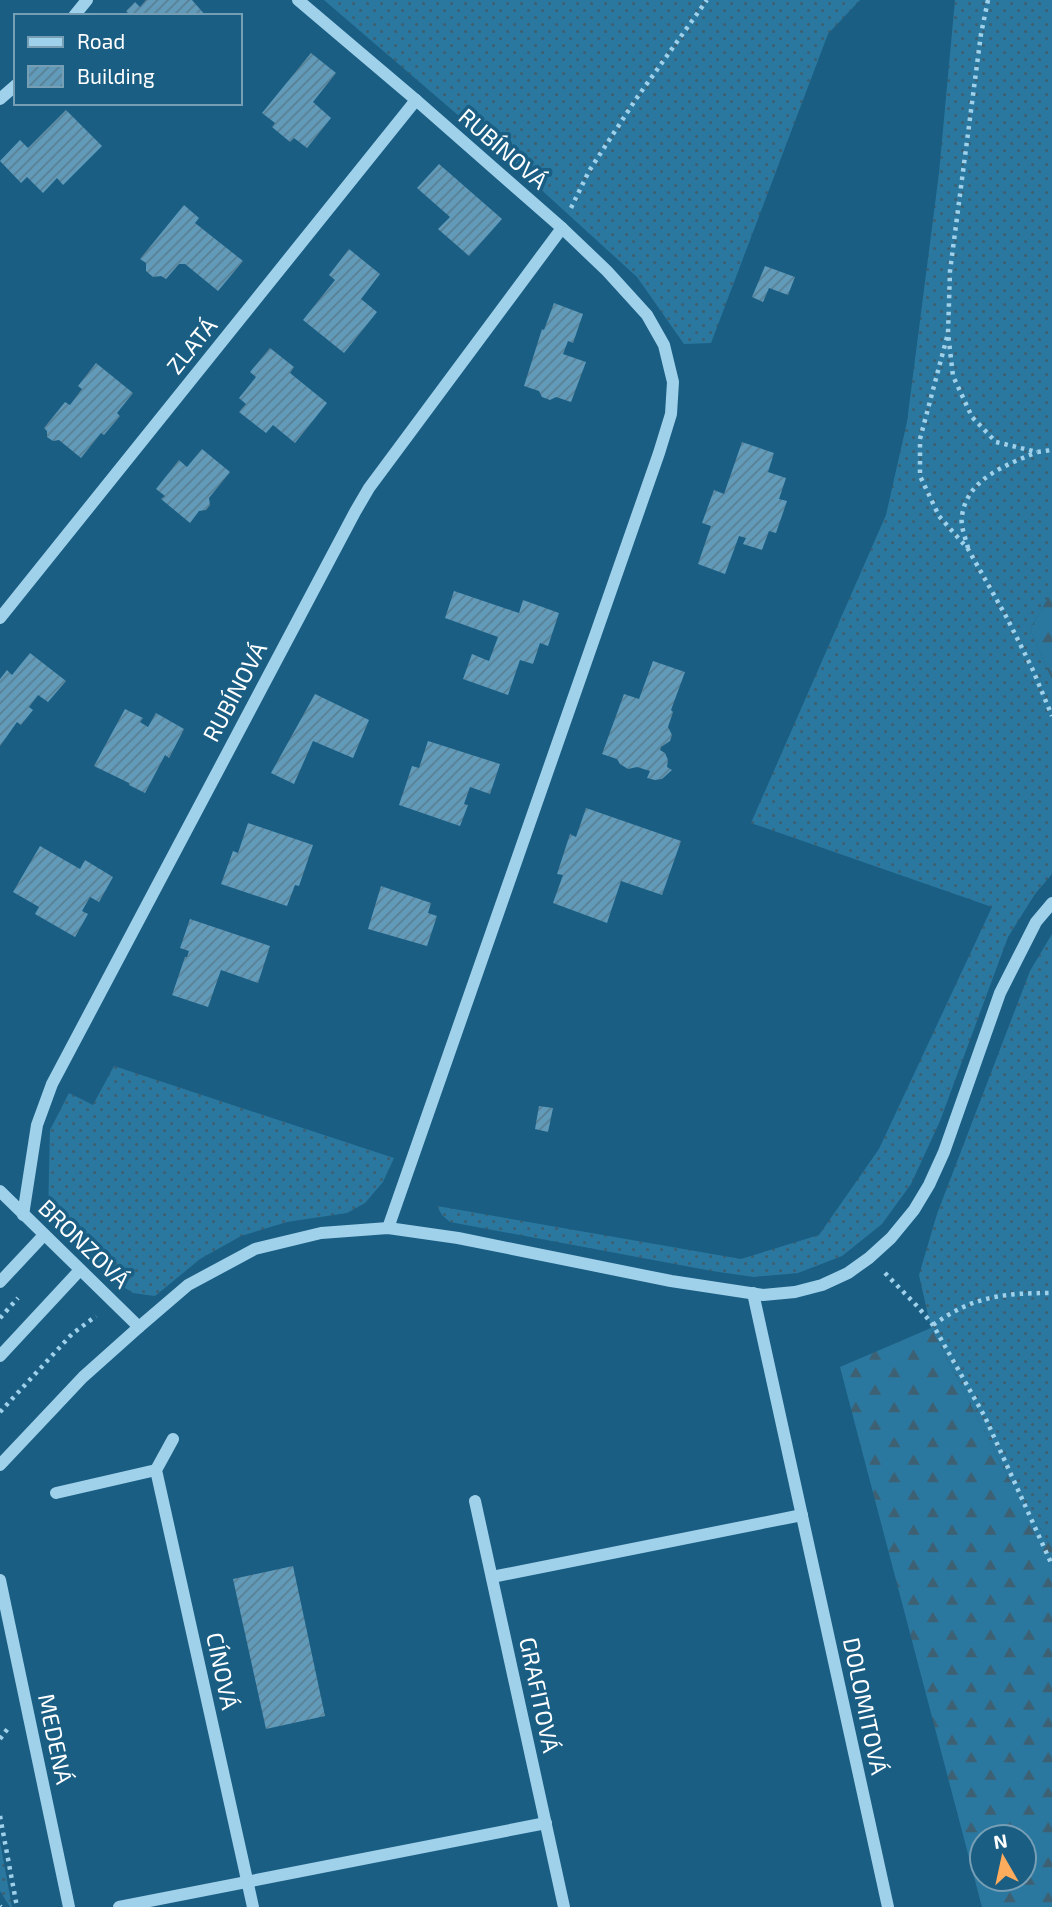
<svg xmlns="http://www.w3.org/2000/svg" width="1052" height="1907" viewBox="0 0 1052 1907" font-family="'Exo 2',sans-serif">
  <defs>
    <pattern id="grass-dots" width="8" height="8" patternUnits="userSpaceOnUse" patternTransform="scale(1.75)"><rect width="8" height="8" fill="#2a78a0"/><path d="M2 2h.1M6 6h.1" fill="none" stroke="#3d6072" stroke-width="1.8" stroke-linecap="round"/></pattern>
    <pattern id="forest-firs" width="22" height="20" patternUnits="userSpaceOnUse" patternTransform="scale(1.75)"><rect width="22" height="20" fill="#2a78a0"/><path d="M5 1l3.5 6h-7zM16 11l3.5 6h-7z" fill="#3d6072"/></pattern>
    <pattern id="building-hatch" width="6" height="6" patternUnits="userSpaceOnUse" patternTransform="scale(1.75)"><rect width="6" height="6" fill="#619bb9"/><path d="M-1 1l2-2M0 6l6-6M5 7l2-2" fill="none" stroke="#5a7f93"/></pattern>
  </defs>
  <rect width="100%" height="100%" fill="#1b5e83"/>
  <!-- grass -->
  <g fill="url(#grass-dots)">
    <path d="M324,0H860L828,34L711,343L684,344L637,277L480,134Z"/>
    <path d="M955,0H1052V592L1030,629L1052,679V874L1035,894L1008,937L940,1121L911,1184L882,1224L842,1256L798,1273L754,1277L712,1271L450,1222L442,1215L437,1206L741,1259L819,1235L879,1149L992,907L751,823L886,515L907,422L939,173Z"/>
    <path d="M1052,934V1548L1008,1477L931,1328L919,1275L937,1214L1030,971Z"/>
    <path d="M114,1066L394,1158L383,1182L365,1203L347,1213L287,1222L241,1236L200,1259L155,1296L133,1293L114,1281L52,1223L48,1216L50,1130L69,1093L93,1105Z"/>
    <path d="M0,1842L12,1907H10L0,1891Z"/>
  </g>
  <!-- forest -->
  <g fill="url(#forest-firs)" fill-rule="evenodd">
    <path d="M1052,592V679L1030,629Z"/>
    <path d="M931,1328L1008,1477L1052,1548V1907H982L840,1367ZM982,1837H1024V1879H982Z"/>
  </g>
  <!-- building -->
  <g fill="url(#building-hatch)">
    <path d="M146,0H192L206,16H131L126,11L135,2L140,7Z"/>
    <path d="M311,53L336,73L313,102L331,118L307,148L294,138L290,142L272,127L275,123L262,113Z"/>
    <path d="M66,110L102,146L63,185L57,178L43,193L27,177L21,183L0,161L20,140L28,148Z"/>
    <path d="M439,164L502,219L469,256L438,229L450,217L417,188Z"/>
    <path d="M184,205L199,218L195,223L243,261L218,291L185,264H179L166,279L161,276L153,277L146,271V263L140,259Z"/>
    <path d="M349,249L380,274L361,299L377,312L344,353L303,320L335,280L329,275Z"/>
    <path d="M765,266L795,277L788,295L769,288L763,302L752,297Z"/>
    <path d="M554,303L583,314L573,343L568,341L563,354L586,362L571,402L556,397L550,400L542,397L539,391L524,386L542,329L544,330Z"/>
    <path d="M270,348L294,367L290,373L327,403L295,443L273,425L266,433L239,412L246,404L239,398L256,377L250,372Z"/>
    <path d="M96,363L133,393L117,413L120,416L104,435L101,433L81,458L59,440L53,441L47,437V431L44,428L65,402L70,405L82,389L78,386Z"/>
    <path d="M742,442L774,453L768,472L786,478L779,499L787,501L776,533L769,531L762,550L743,544L746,538L739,536L725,574L698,564L711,526L702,523L714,490L724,494Z"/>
    <path d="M202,449L230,472L209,498L210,505L206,510L199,511L190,523L161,499L165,496L156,489L179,460L187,467Z"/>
    <path d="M454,591L519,613L523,600L559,613L548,646L540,643L533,664L520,660L508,695L463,679L472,654L489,661L498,637L445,618Z"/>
    <path d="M30,653L66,681L48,702L38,695L29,707L33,710L21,725L17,722L0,746V679L7,670L12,675Z"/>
    <path d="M653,661L685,672L671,710L673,712L668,727L672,735L670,741L661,747L660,750L665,753L668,760L667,767L672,770L662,779L655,780L647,778L650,771L637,767L628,769L620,764L617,759L602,754L624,694L639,699Z"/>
    <path d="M315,694L369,720L353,758L313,741L294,784L271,773Z"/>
    <path d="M125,709L143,718L140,722L148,727L156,713L184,729L169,758L165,755L145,793L129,785V783L94,766Z"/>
    <path d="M428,741L500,764L490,794L470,787L464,804L468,805L460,826L399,805L412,766L419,768Z"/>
    <path d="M586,808L681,841L662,895L621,881L607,923L553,903L563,875L557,874L570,834L576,837Z"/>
    <path d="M248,823L313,845L299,886L295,885L287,906L221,884L233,851L238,853Z"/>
    <path d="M40,846L80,869L85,860L113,877L99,902L90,897L82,911L88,914L75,937L35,914L39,907L13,892Z"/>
    <path d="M381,886L431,903L428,913L437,916L427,946L368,929Z"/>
    <path d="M190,919L270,946L258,983L221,970L208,1007L172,995L185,957H187L189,951L180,948Z"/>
    <path d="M539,1106L553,1108L548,1132L535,1129Z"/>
    <path d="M293,1566L325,1716L266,1729L233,1579Z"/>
  </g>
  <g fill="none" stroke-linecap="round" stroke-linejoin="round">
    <!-- path -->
    <g stroke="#a0d1eb" stroke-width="4.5" stroke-dasharray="3.5 5" stroke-linecap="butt">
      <path d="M988,0L981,34L950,271L948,333L953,376L972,417L996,442L1037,452L1052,450"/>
      <path d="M571,208L589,171L636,99L707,0"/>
      <path d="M947,337L920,439V476L939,516L968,549L1007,618L1032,668L1052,716"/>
      <path d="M968,548C966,539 960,526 962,516C967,478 1007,465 1037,452"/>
      <path d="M885,1273L918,1307L933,1325L985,1417L1052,1565"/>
      <path d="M0,1318L18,1298"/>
      <path d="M933,1325C973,1296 1004,1293 1052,1293"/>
      <path d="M0,1412L72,1334L96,1316"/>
      <path d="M0,1739L9,1727"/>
      <path d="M0,1816L17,1907"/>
      <path d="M0,1906L1,1907"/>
    </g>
    <!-- minor -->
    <g stroke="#a0d1eb" stroke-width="12">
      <path d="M298,0L416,100L562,228L607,271L647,315L664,345L673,382L671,414L659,453L388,1228"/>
      <path d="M74,16L87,0"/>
      <path d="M0,99L16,85"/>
      <path d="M0,618L416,100"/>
      <path d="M0,1191L139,1327"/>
      <path d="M23,1215L37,1125L52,1084L355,512L369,488L562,228"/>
      <path d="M0,1282L44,1235"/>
      <path d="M753,1293L888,1907"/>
      <path d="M0,1356L80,1270"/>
      <path d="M173,1439L156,1470L253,1907"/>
      <path d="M0,1465L83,1377L139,1327L188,1285L255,1249L321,1233L388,1228L458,1238L671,1281L763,1295L795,1292L822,1285L848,1273L869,1258L891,1238L914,1210L929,1185L944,1152L1000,993L1036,922L1052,903"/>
      <path d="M56,1493L156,1470"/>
      <path d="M475,1501L564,1907"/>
      <path d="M492,1577L802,1515"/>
      <path d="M0,1580L69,1907"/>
      <path d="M119,1907L546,1823"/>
    </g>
  </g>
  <g text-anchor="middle" stroke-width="7" stroke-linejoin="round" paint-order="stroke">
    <!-- street labels -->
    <g font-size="23" fill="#fff" stroke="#1b5e83">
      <text transform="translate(503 149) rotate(41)" y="8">RUBÍNOVÁ</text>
      <text transform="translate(192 346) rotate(-51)" y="8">ZLATÁ</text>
      <text transform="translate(235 692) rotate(-62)" y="8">RUBÍNOVÁ</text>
      <text transform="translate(84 1244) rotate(44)" y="8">BRONZOVÁ</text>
      <text transform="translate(222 1671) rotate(78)" y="8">CÍNOVÁ</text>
      <text transform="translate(539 1695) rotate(78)" y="8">GRAFITOVÁ</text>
      <text transform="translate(865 1706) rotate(78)" y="8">DOLOMITOVÁ</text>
      <text transform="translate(55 1739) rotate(78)" y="8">MEDENÁ</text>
    </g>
  </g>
  <!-- legend -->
  <rect x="14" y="14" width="228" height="91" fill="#1b5e83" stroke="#769eb5" stroke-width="2"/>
  <rect x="28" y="37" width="35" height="10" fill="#a0d1eb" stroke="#769eb5" stroke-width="2"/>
  <text x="77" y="49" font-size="21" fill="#ffffff">Road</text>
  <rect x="28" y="66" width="35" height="21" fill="url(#building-hatch)" stroke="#769eb5" stroke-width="2"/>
  <text x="77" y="84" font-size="21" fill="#ffffff">Building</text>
  <!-- north arrow -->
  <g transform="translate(1003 1858) rotate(351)"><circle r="33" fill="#1b5e83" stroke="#769eb5" stroke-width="2"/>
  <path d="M0-5L12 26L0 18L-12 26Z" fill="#fcac5c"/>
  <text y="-10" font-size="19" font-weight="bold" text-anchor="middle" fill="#ffffff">N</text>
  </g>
</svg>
